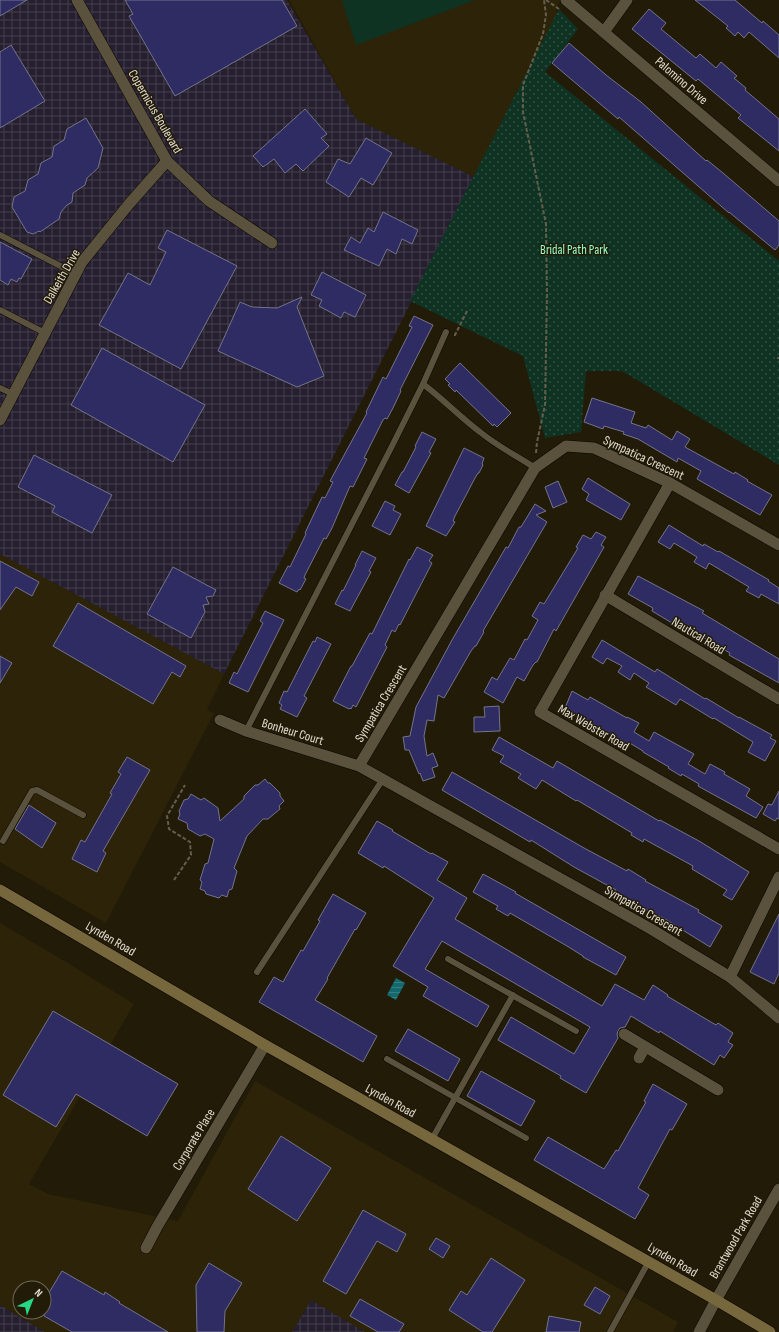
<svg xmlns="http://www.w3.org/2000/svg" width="779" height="1332" viewBox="0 0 779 1332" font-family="'Sofia Sans Condensed',sans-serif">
  <defs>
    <pattern id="industrial-grid" width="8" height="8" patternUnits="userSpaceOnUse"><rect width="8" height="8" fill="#251f2f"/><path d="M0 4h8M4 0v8" fill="none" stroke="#443f4c"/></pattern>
    <pattern id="park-dots" width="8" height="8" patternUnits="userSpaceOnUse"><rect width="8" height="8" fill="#0e3323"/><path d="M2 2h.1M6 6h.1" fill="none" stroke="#315042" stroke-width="1.8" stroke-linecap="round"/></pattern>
    <pattern id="water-rules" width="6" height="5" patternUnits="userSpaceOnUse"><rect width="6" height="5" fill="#13696e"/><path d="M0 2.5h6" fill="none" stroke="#357e82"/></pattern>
  </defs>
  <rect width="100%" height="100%" fill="#221b08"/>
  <!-- built -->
  <g fill="#2c2308" fill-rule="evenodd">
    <path d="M289,0H561L556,8L565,34L486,183L356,119Z"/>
    <path d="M0,554L224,674L207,710L214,713L106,923L0,862Z"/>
    <path d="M0,923L68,963L134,1004L29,1184L48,1194L178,1221L255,1081L678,1322L673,1332H365L311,1300L292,1332H45L0,1305ZM20,1288H44V1312H20Z"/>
  </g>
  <!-- industrial -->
  <g fill="url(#industrial-grid)">
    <path d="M0,0H287L356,119L474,177L224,674L0,554Z"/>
    <path d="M311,1300L365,1332H292Z"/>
    <path d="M0,1305L45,1332H0Z"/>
  </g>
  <!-- park -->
  <path fill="url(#park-dots)" d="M559,9L578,29L545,72L779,261V465L622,371H586L581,432L545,438L523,356L410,301Z"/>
  <!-- garden -->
  <path fill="#0e3323" d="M342,0H475L356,45Z"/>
  <!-- water -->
  <path fill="url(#water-rules)" d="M396,978L405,983L396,1000L387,995Z"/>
  <!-- building -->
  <g fill="#2f2b63" stroke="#73748a">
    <path d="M0,0H27L0,16Z"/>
    <path d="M125,0H282L297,26L175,96L129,16L133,14Z"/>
    <path d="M695,0H735L762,23L763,21L779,35V58L749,32L744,38L738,32L735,36L726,28L728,26Z"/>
    <path d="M649,9L666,23L661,29L696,58L700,54L716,68L721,62L737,76L734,78L746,88L745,90L779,119V151L738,118L741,115L698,79L696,81L632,29Z"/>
    <path d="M569,43L606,75L641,102L706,161L707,160L723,173L779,221V245L775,250L729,212V213L619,117L618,119L552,63Z"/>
    <path d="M11,45L45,101L0,128V52Z"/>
    <path d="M305,109L327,134L321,138L329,146L303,171L296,164L285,173L274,159L263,167L253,156Z"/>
    <path d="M86,118L103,148L98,168L87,178L85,185L73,193L72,202L67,205L61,212L59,219L40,232L39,231L33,234L27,232L12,207L14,197L25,191L28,180L38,174L41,163L52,157L54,146L64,140L67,129Z"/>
    <path d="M366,138L392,153L373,185L361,178L349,197L326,182L338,159L350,164Z"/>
    <path d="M383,212L418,230L412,244L402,239L396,254L387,249L379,266L344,250L351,237L360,243L368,228L374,232Z"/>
    <path d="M167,230L237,266L181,369L99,325L128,273L150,285L166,252L158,248Z"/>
    <path d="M0,242L32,259L21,279L19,278L17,282L11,279L8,285L0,280Z"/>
    <path d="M322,272L366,295L355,317L344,312L341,318L319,306L322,300L311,295Z"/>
    <path d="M302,297L297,307L324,376L297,387L218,351L240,302L252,307L277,308Z"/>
    <path d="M414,316L433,325L400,390L401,391L393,408L387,419L385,418L383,420L364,458L367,459L353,487L350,486L332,528L326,539L324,538L305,575L304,578L306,579L300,590L299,589L297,592L279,583L288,566L290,567L306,534L305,533L322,497L325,498L333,482L330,481L367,413L366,412L383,377L386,379L412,327L409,326Z"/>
    <path d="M102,348L205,405L173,462L71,405Z"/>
    <path d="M460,363L511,413L497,427L494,424L493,426L456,390L455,392L448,385L450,384L445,379Z"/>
    <path d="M592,398L635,412L631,423L646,428L648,425L672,440L677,431L690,439L685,447L734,474L735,472L748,480L747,481L772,495L760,515L697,479L701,471L678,458L677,462L638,439L623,434L624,432L604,426L603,429L584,422Z"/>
    <path d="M422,432L436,439L429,452L431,453L409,493L395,485L402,472H403L416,447L415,446Z"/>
    <path d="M464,448L484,458L482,464L483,465L479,473H478L475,478L455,516L453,521L455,522L446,536L426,526Z"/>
    <path d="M34,455L112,495L92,533L52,512L55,506L18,487Z"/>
    <path d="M588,478L630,504L621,520L586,500L589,494L582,489Z"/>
    <path d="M558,481L567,502L553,508L545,487Z"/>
    <path d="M385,501L395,506L393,510L401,514L390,535L372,526Z"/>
    <path d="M535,504L546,511L536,515L547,522L483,631L484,632L476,646H475L471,651L444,698L438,695L434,721L427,720L424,736L427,756L433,753L438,766L432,768L435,777L423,781L420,773L419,774L409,750H405L403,737L410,736L416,707L452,640L506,547L508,548L519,527H521Z"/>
    <path d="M669,525L703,546L704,544L718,552L719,551L769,580L768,581L779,588V604L761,594L759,598L746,591L749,587L709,563L706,569L694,562L697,557L674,543L670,549L658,542Z"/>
    <path d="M596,532L606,537L601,545L604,547L556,631L554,629L537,662H536L533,665L524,681L517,677L503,703L484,692L492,677L497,680L510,658L514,660L525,639L527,640L538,620L532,616L540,602L544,604L578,548L576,547L583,535L591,539Z"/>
    <path d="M417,547L433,555L429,561L432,563L400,625L399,624L395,632L392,630L385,645L387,647L356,707L353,705L351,709L350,708L349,709L333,701L351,666H352L370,633L372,634L409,559L410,560Z"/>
    <path d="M362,551L376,558L369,571L371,572L350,611L335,604L342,590L343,591L356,565H355Z"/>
    <path d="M0,561L39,582L32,596L16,587L0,610Z"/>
    <path d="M173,567L216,590L213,596L206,597L209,604L203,605L205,612L191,638L147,614Z"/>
    <path d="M638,576L704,611L702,613L779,659V683L729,655L730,653L702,637L692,632L691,634L677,626L652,611L653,608L628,594Z"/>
    <path d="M78,603L186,666L180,677L172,672L153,704L53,646Z"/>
    <path d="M265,611L284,620L248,692L229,683L234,672L237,674L263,623L260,621Z"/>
    <path d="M317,637L331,644L304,696L307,698L297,717L280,709L282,705L279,703L284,691L287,692L313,641L315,642Z"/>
    <path d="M602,640L655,672L657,669L705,699L706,698L739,718V717L772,735L770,738L776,741L765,761L748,752L753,742L714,718L713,719L680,699L676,705L646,687L649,683L634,673L630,680L618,672L622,666L607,658L603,664L592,657Z"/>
    <path d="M0,656L12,663L0,683Z"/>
    <path d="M572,691L588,700L590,697L627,718V717L639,723L634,732L649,741L654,732L694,754L688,764L705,774L710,764L725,772L724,774L750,789L746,796L763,807L756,818L698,786L699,784L682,774L681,776L668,768L669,767L643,752V751L628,742L627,744L565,708Z"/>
    <path d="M499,706L500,731L474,732V717H485L484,707Z"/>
    <path d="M499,737L553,768L557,761L659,821L660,820L699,841L749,872L732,900L723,895L727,890L692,869L693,866L644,839L643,842L631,835L632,833L577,800L576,801L542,780L536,789L518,778L521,774L500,762L504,756L492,750Z"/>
    <path d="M127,757L150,770L103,851L106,853L97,872L72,859L81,840L85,842L112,794L110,793L121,774L118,772Z"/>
    <path d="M452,772L584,848L627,871L628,869L646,880L645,881L699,910L698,912L722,926L710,947L665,919L614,893L616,890L574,867L531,840L530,842L513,832L442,790Z"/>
    <path d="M265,779L268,783H270L280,793V796L284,801L279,806L280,809L268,819H263L247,836L234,868L237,871L232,889L229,890L227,897L222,895L219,898L206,894L205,891L200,889L202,882L200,880L205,864L208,863L214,839L205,834L200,836L188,829L187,823L178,819L180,814L179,811L184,800L188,799L191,794L201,800L204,798L218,808L220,821L244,799V796L255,785H258Z"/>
    <path d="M779,791V819L777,818L775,821L763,814L768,804L772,805Z"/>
    <path d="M29,805L56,823L42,848L15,829Z"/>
    <path d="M377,821L393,830L392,831L431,854L432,853L448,862L437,880L467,898L455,919L602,1006L615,984L644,1000L653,985L668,995L667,996L716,1025L718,1023L733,1033L728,1042L733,1045L724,1058L720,1055L714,1065L660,1031L659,1033L631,1016L625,1027L620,1028L618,1031L617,1034L618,1038L586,1093L560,1078L561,1076L498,1040L511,1017L574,1054L590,1027L442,941L425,969L489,1006L477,1027L423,996L428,987L393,966L434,898L384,866L383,868L358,853Z"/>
    <path d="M483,874L516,892L515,893L626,957L616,975L583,957V956L567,946L510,913L508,916L496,909L498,906L473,892Z"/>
    <path d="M333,894L366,913L356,930L355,929L327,978L328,979L315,1000L377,1036L363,1062L259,1002L274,977L283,982L301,950L303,951L320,921L318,920Z"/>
    <path d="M779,914V973L774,984L750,972Z"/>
    <path d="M53,1011L178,1084L147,1136L76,1094L56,1127L3,1095Z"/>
    <path d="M408,1029L460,1059L448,1081L395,1051Z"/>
    <path d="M481,1071L535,1101L521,1126L467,1096Z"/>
    <path d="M653,1084L687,1104L672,1130L670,1129L638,1188L649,1195L635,1219L534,1160L548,1137L604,1169L616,1150L618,1151L646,1102L644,1101Z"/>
    <path d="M281,1136L331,1168L297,1221L248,1189Z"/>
    <path d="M363,1210L406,1234L397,1252L377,1241L346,1294L323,1281Z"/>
    <path d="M436,1238L450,1246L443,1258L429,1249Z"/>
    <path d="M491,1258L525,1280L492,1332H483L449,1310L461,1291L467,1295Z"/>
    <path d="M209,1263L242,1283L225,1311L224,1332H197L196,1285Z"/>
    <path d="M62,1271L104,1295L105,1292L120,1302L119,1303L168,1332H72L44,1316V1301Z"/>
    <path d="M595,1287L610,1296L600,1314L584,1305Z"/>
    <path d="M360,1299L404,1324L399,1332H378L350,1316Z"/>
    <path d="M549,1316L581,1322L579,1332H546Z"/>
  </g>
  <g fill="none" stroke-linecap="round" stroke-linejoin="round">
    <defs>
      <g id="service">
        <path d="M0,235L76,274"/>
        <path d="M0,310L45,333"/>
        <path d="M423,384C443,399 460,417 480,432C497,446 517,456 535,468"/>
        <path d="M0,388L13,394"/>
        <path d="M246,731L392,446L423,384L446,332"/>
        <path d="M3,841L32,791L37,790L83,815"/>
        <path d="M448,959L576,1031"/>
        <path d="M257,972L383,779"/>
        <path d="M387,1059L526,1138"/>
        <path d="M432,1139L513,995"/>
        <path d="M610,1332L649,1261"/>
      </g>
      <g id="minor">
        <path d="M77,0L167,161L209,201L272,243"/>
        <path d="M566,0L779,181"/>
        <path d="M604,32L627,0"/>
        <path d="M0,420L82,262L129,204L167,161"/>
        <path d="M670,483L540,712L779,849"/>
        <path d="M605,595L779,699"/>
        <path d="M220,720L246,731L359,766L651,929L730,977L779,1018"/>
        <path d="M359,766L535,468L566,446L594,448L670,483L779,545"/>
        <path d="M730,977L779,877"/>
        <path d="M624,1034L718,1090"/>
        <path d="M639,1058L645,1047"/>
        <path d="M146,1248L157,1227L265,1045"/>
        <path d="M699,1332L716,1300"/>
      </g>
      <path id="tertiary" d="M716,1300L779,1189"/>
      <path id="secondary" d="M0,890L265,1045L716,1300L770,1332"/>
    </defs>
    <!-- service casing -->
    <use href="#service" stroke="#0b0500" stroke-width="7"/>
    <!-- minor casing -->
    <use href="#minor" stroke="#0b0500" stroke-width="12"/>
    <!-- tertiary casing -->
    <use href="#tertiary" stroke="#0b0500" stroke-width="12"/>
    <!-- secondary casing -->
    <use href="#secondary" stroke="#0b0500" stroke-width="12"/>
    <!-- path -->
    <g stroke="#645e4d" stroke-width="2" stroke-dasharray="4 2" stroke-linecap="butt">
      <path d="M546,0L559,9"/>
      <path d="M454,335H455L467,311"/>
      <path d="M777,358H779"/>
      <path d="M536,453L537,442L545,405L547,294L546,224L523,112V85L543,34L546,15L544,0"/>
      <path d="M174,880L191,855L190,842L169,829L167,816L185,785"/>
    </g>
    <!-- service -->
    <use href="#service" stroke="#5a523d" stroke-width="6"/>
    <!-- minor -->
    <use href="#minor" stroke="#5a523d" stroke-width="11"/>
    <!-- tertiary -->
    <use href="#tertiary" stroke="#5a523d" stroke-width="11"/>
    <!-- secondary -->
    <use href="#secondary" stroke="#76673c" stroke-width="11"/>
  </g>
  <g text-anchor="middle" stroke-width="3" stroke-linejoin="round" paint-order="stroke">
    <!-- street labels -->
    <g font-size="13" fill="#e2ddd1" stroke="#221b08">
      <text transform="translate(682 80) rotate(41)" y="5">Palomino Drive</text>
      <text transform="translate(156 111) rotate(60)" y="5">Copernicus Boulevard</text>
      <text transform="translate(61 276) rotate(-60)" y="5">Dalkeith Drive</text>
      <text transform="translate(644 457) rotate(25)" y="5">Sympatica Crescent</text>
      <text transform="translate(699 635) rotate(31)" y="5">Nautical Road</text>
      <text transform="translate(380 703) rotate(-59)" y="5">Sympatica Crescent</text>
      <text transform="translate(594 727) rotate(30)" y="5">Max Webster Road</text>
      <text transform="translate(293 731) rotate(17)" y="5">Bonheur Court</text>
      <text transform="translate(644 910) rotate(30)" y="5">Sympatica Crescent</text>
      <text transform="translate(111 938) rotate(30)" y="5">Lynden Road</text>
      <text transform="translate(391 1100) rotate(29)" y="5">Lynden Road</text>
      <text transform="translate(193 1139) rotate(-59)" y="5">Corporate Place</text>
      <text transform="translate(735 1237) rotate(-60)" y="5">Brantwood Park Road</text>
      <text transform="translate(673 1259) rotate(30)" y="5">Lynden Road</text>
    </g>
    <!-- park labels -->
    <g font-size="13" fill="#93ffca" stroke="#221b08">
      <text x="574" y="254">Bridal Path Park</text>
    </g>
  </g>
  <!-- north arrow -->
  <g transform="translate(32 1300) rotate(43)"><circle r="19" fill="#221b08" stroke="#6f6958"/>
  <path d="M0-3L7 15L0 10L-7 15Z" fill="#27d885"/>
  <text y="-6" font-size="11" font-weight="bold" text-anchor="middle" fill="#e2ddd1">N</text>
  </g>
</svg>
